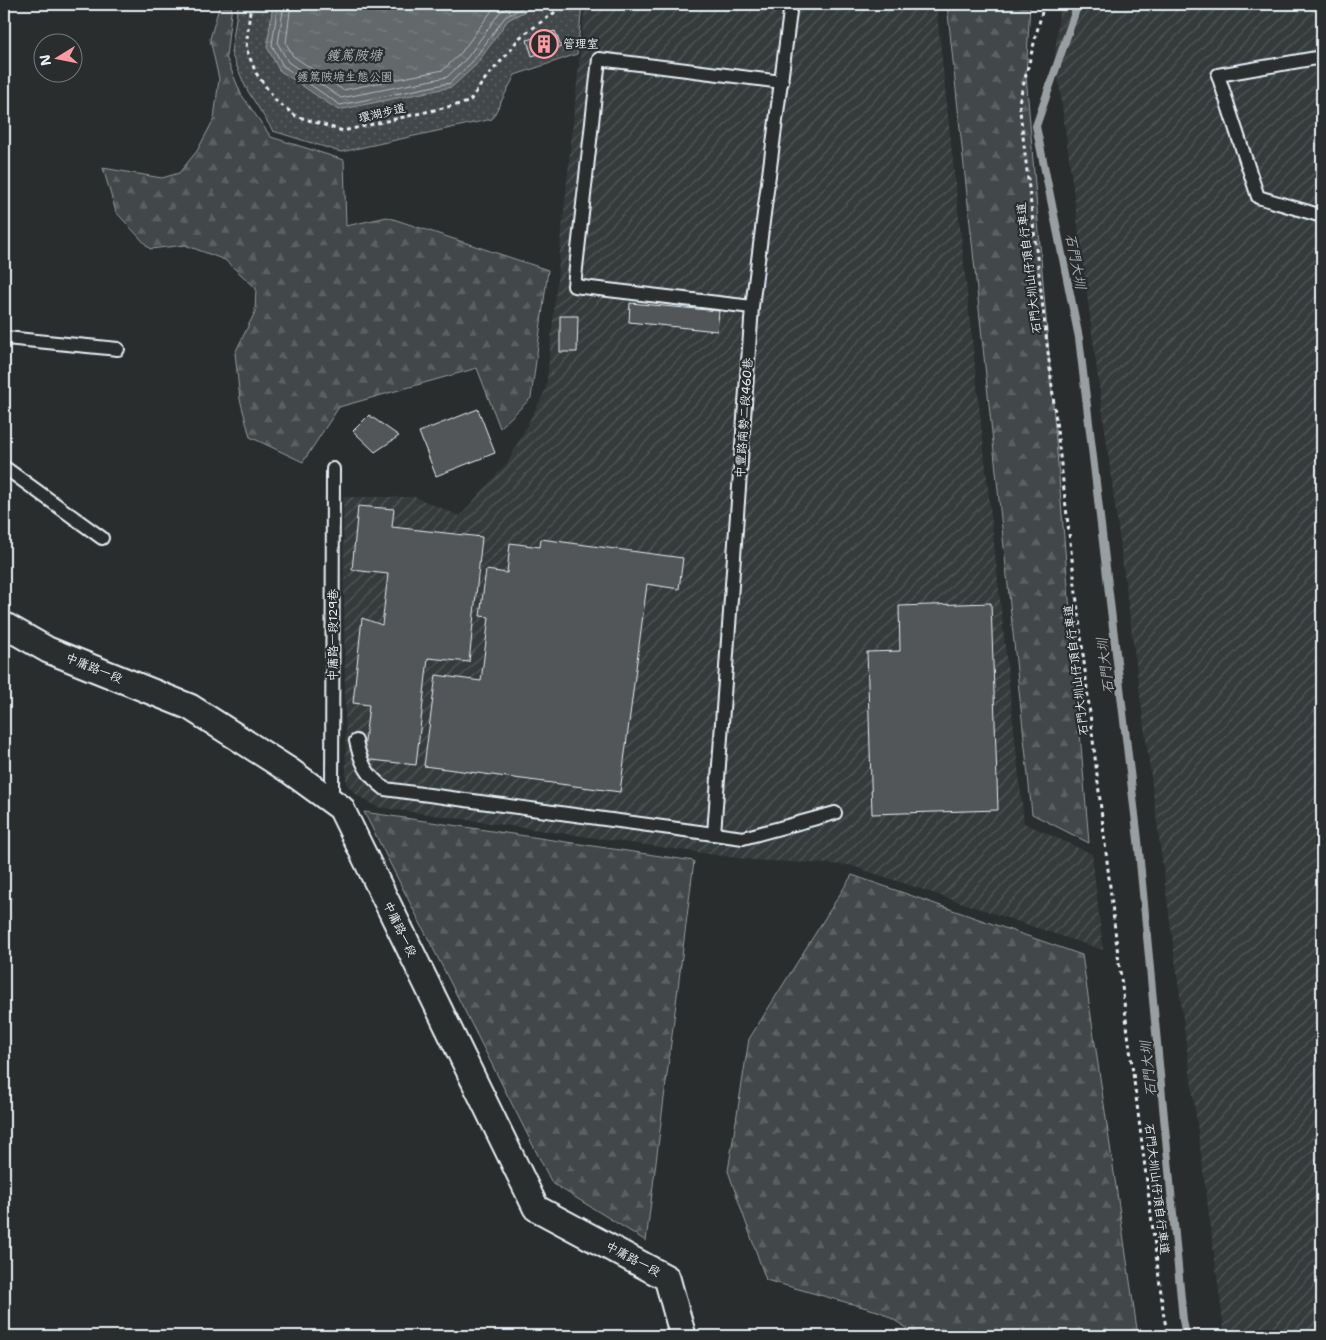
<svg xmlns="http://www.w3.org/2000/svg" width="1326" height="1340" viewBox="0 0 1326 1340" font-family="'Shantell Sans','LXGW WenKai TC',sans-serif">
  <defs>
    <pattern id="industrial-furrows" width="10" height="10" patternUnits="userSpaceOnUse" patternTransform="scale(1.25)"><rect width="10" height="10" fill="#363a3b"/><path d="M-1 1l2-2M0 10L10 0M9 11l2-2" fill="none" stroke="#535758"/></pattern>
    <pattern id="grass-dots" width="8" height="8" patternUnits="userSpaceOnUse" patternTransform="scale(1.25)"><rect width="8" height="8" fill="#424648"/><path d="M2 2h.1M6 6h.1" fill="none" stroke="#5d6163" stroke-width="1.8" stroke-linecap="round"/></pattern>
    <pattern id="forest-firs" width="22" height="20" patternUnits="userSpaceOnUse" patternTransform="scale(1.25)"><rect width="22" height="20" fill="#424648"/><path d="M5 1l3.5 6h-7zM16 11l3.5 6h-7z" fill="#5d6163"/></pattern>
    <pattern id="water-ripples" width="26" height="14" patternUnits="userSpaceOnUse" patternTransform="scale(1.25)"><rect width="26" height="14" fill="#63686b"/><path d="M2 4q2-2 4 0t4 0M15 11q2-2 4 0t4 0" fill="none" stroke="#797e81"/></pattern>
  </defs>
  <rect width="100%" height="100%" fill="#2a2d2e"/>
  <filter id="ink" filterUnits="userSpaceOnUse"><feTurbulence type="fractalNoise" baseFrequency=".02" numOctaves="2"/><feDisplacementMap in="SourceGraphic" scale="10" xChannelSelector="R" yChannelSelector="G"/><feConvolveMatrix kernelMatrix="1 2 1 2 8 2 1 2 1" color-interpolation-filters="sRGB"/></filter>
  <g filter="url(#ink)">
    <!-- industrial -->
    <g fill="url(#industrial-furrows)">
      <path d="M585,4H936L1024,823L1092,854L1103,950L849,865L752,860L377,807L358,796L346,784L343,497H415L460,516L508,462L546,389Z"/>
      <path d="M1060,4H1322V1336H1225L1055,53Z"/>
    </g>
    <!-- grass -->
    <path fill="url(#grass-dots)" stroke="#959ca0" d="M238,4H582L577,54L515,75L492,119L341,152L273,131L246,88L231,53Z"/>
    <!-- forest -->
    <g fill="url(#forest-firs)" stroke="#959ca0">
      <path d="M220,4H232L226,57L241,94L271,137L344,160L346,226L387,217L548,270L531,398L500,428L477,368L339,407L303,462L250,437L240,399L235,353L255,312L256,288L225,260L185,245L150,249L116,212L103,168L162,178L179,173L197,151L214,119L219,79L210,39Z"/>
      <path d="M947,4H1030L1026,75L1089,843L1032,814Z"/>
      <path d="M364,812L694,861L646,1241L552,1183Z"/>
      <path d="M852,875L1082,955L1138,1336H920L881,1312L766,1280L728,1171L749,1039Z"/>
    </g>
    <!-- water -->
    <path fill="url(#water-ripples)" stroke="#989fa3" d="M273,4H539L508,20L476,65L452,87L338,110L279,70L267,47Z"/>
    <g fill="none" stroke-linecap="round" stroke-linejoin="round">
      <!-- shore -->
      <g stroke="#b3bac0" stroke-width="1">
        <path d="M278,4L272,45L283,66L340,105L450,83L472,62L505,17L529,4"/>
        <path d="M284,4L278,44L288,62L341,98L447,77L467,58L500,12L515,4"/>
        <path d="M291,4L286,43L293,56L343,90L443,70L461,53L493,9L499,4"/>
      </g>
      <!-- stream -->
      <path stroke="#989fa3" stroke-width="8" d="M1078,4L1036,126L1079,338L1138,840L1183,1320L1186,1336"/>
    </g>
    <!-- building -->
    <g fill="#535759" stroke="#e8f1f8">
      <path d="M555,31L561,47L532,56L527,40Z"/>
      <path d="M630,303L719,311L717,331L629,322Z"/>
      <path d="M560,316H578L577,352H560Z"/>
      <path d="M478,409L495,453L436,476L419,432Z"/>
      <path d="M369,415L399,436L375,452L353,431Z"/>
      <path d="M358,506L394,509L392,527L482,537L469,662L428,658L416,765L363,759L369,705L353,703L362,618L382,625L388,574L352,570Z"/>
      <path d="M541,539L683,558L679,589L647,584L620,792L424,766L436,675L481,681L489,617L480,616L486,570L507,573L510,543L540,547Z"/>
      <path d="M991,603L998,810L872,814L867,652L900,651L899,606Z"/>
    </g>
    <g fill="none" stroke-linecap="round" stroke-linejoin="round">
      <defs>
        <g id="lane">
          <path d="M1322,57L1218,75L1258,197L1322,216"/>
          <path d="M752,307L574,286L599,59L782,82"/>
          <path d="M4,339L6,338L118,349"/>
          <path d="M4,467L102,538"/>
          <path d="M356,741C361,764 367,775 385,789L743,838L835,813"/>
          <path d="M332,801L333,469"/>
          <path d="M714,834L752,307L791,4"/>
        </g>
        <path id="street" d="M4,625L48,650L190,707L290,771L341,808L536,1208L667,1278L683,1336"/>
      </defs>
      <!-- lane casing -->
      <use href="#lane" stroke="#e8f1f8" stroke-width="16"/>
      <!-- street casing -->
      <use href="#street" stroke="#e8f1f8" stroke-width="29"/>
      <!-- path -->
      <g stroke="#e8f1f8" stroke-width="3" stroke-dasharray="4 4" stroke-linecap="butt">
        <path d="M254,4L250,11L246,48L256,73L276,101L296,116L343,131L469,102L485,79L509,52L519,38L554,13L558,4"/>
        <path d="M1044,4L1019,102L1117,947L1164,1317L1168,1336"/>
      </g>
      <!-- lane -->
      <use href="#lane" stroke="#2a2d2e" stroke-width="12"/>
      <!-- street -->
      <use href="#street" stroke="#2a2d2e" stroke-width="25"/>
    </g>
  </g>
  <!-- icons -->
  <defs>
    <symbol id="building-ring" viewBox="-11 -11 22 22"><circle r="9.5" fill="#2a2d2e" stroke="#ff9aa2" stroke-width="1.5"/><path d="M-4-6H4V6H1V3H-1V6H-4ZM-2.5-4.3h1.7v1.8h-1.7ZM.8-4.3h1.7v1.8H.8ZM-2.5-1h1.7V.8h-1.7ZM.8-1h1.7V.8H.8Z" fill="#ff9aa2"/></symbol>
  </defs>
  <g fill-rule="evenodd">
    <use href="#building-ring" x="528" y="28" width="32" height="32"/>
  </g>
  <g text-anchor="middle" stroke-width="4.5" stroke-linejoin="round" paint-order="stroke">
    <!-- poi labels -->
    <g font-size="12" fill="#e8f1f8" stroke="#2a2d2e" text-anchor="start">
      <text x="563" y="48">管理室</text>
    </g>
    <!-- park labels -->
    <g font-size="12" fill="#aeb5ba" stroke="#2a2d2e">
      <text x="345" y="81">鑊篤陂塘生態公園</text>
    </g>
    <!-- street labels -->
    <g font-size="12" fill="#e8f1f8" stroke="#2a2d2e">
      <text transform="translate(382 113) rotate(-13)" y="4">環湖步道</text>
      <text transform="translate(1029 268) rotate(-97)" y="4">石門大圳山仔頂自行車道</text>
      <text transform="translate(744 418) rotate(-86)" y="4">中豐路南勢二段460巷</text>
      <text transform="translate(333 635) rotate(-90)" y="4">中庸路一段129巷</text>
      <text transform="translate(94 668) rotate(22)" y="4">中庸路一段</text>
      <text transform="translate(1076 670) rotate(-97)" y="4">石門大圳山仔頂自行車道</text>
      <text transform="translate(400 929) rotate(64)" y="4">中庸路一段</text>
      <text transform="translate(1157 1189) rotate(83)" y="4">石門大圳山仔頂自行車道</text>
      <text transform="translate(633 1259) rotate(28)" y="4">中庸路一段</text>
    </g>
    <!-- water labels -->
    <g font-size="14" font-style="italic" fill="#acb3b9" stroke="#2a2d2e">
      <text x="354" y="60">鑊篤陂塘</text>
      <text transform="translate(1076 261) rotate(79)" y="5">石門大圳</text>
      <text transform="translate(1105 666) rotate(-97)" y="5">石門大圳</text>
      <text transform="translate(1148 1069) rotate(-96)" y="5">石門大圳</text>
    </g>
  </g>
  <!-- margin -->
  <rect width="1326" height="1340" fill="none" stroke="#2a2d2e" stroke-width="20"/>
  <rect x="10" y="10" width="1306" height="1320" fill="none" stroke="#e8f1f8" stroke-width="2" filter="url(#ink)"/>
  <!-- north arrow -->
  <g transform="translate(58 58) rotate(260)"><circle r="24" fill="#2a2d2e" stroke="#767b7f"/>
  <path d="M0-4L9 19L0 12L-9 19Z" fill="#ff9aa2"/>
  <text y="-8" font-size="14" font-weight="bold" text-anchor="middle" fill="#e8f1f8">N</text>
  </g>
</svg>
